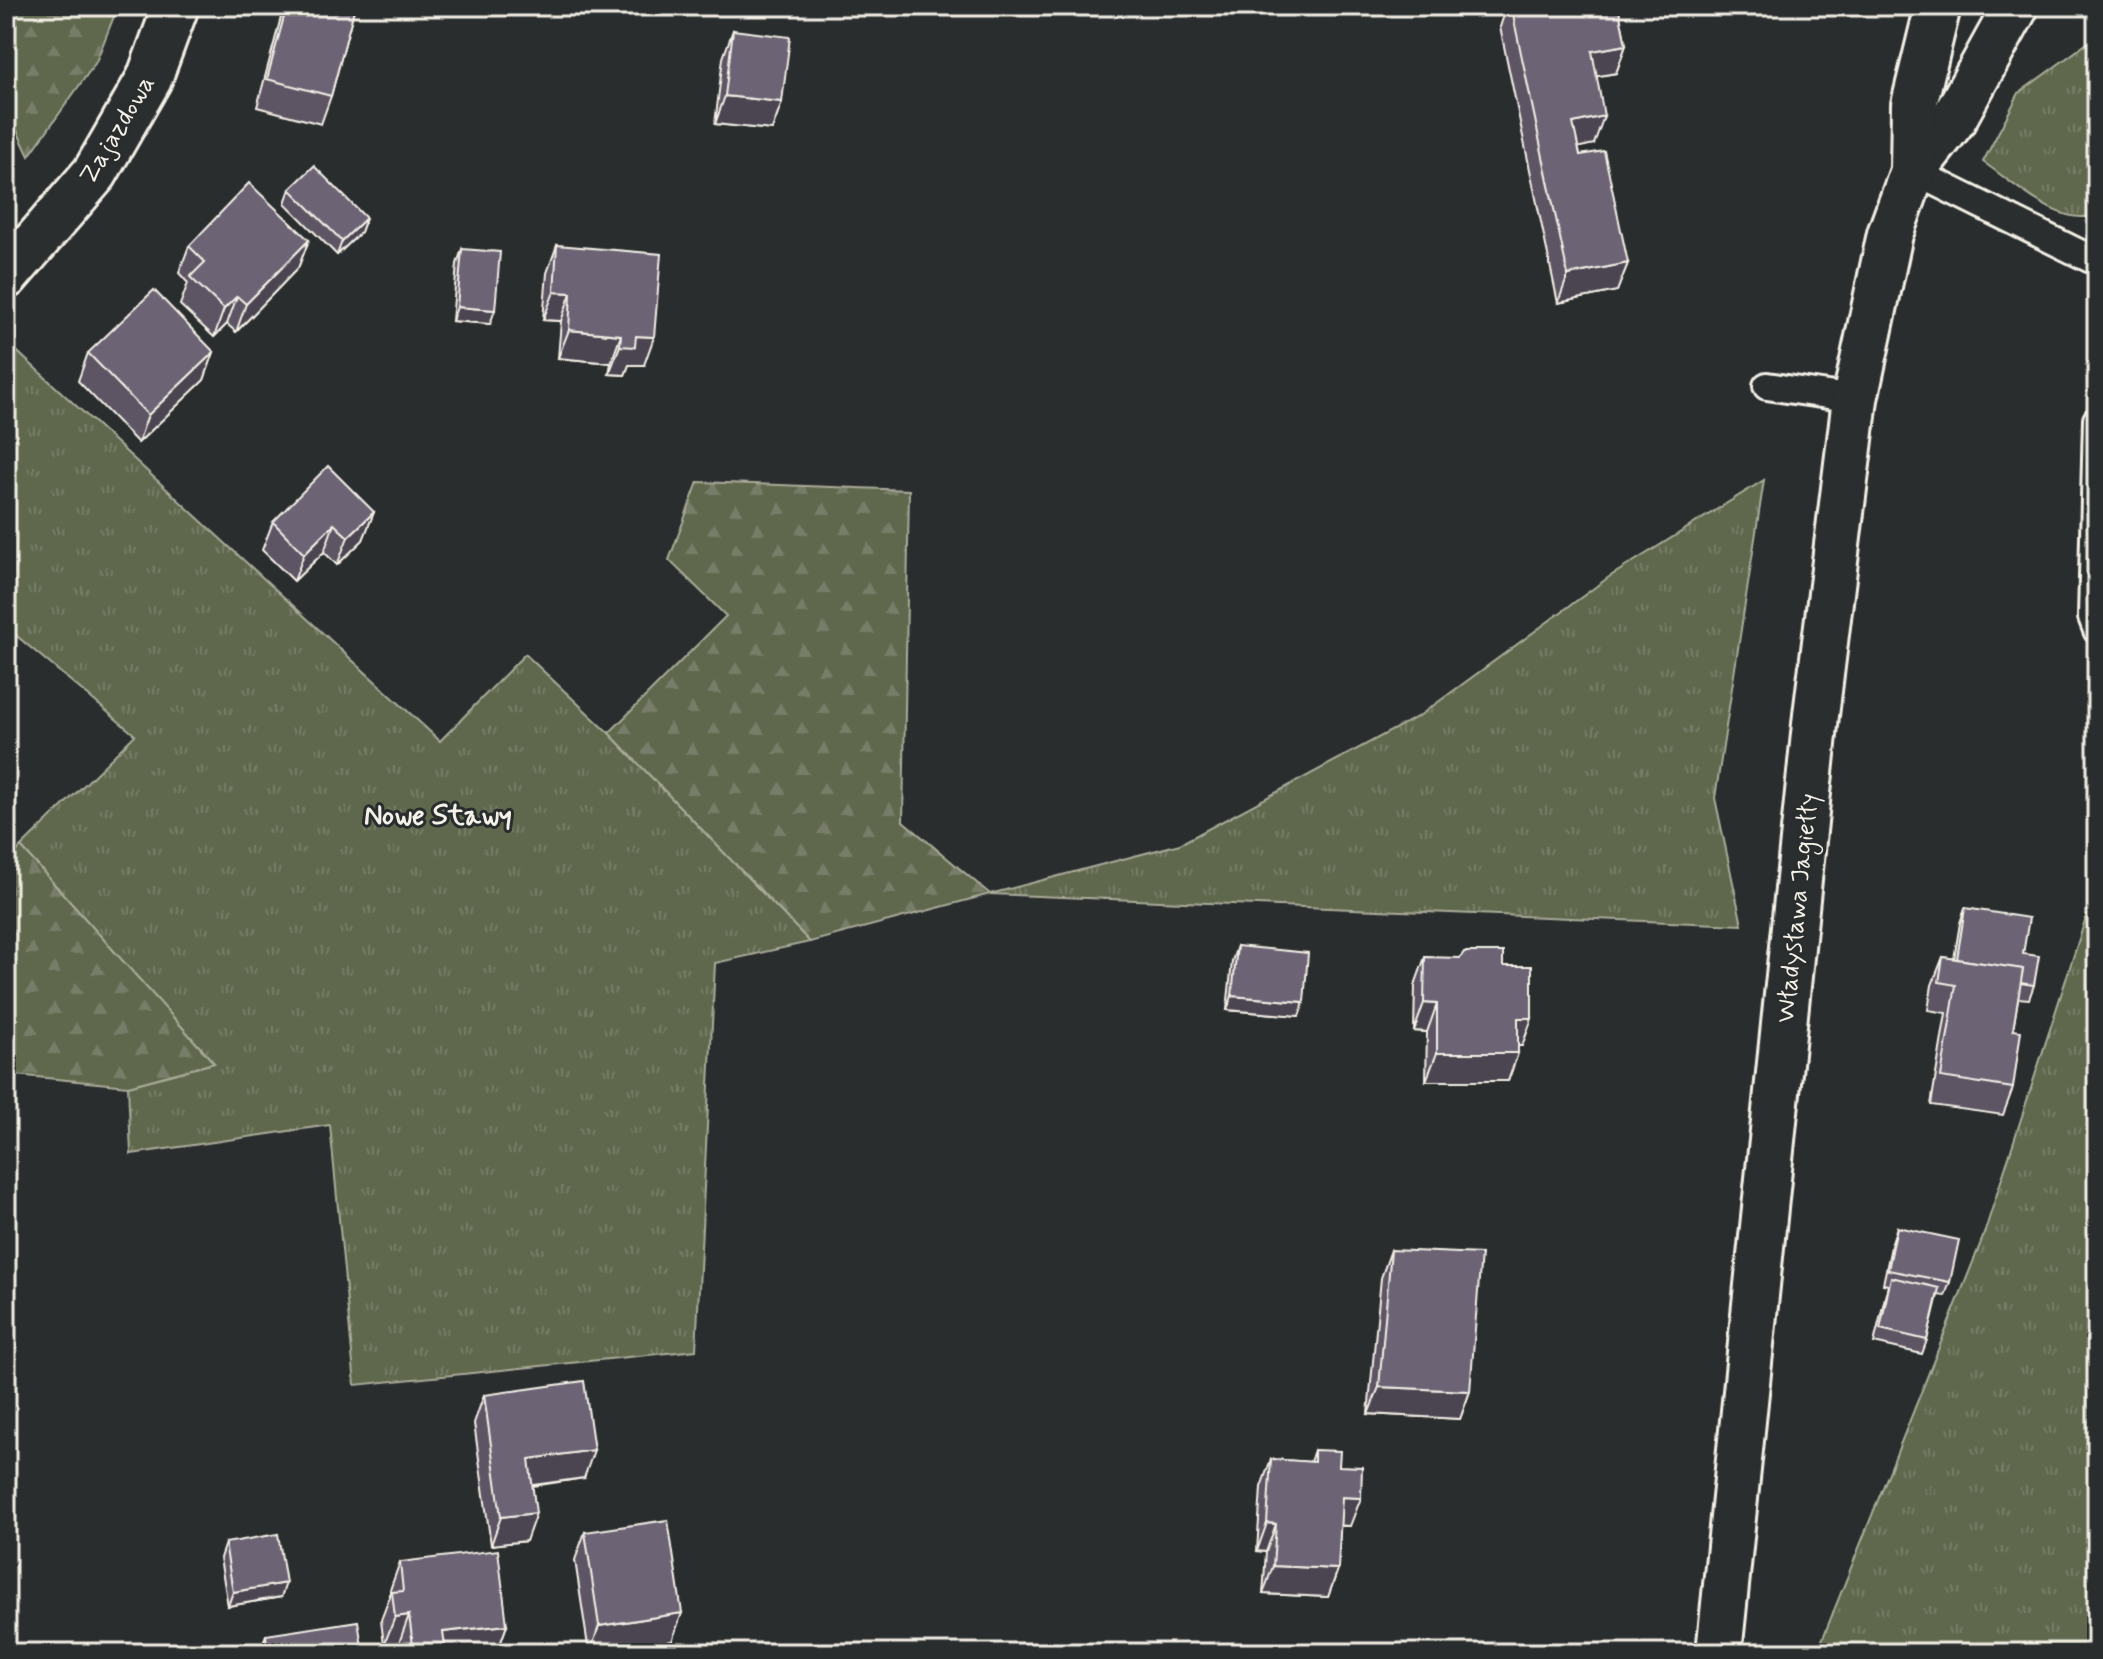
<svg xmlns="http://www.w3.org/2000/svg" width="2103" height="1659" viewBox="0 0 2103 1659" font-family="Mynerve,sans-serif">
  <defs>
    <pattern id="grass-tufts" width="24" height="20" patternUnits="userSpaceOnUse" patternTransform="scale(2)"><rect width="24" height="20" fill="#5f674d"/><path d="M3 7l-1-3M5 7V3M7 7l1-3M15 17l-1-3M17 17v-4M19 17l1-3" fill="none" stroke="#777d67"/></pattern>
    <pattern id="forest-firs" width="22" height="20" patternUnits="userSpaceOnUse" patternTransform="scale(2)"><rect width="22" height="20" fill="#5f674d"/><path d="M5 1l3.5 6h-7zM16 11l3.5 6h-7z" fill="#777d67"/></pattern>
  </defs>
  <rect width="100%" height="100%" fill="#2a2d2e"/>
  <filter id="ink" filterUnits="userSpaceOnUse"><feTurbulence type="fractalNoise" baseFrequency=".0125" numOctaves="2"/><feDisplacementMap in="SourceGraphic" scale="16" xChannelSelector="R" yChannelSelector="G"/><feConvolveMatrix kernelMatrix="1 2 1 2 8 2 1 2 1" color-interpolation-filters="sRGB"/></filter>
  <g filter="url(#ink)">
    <!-- grass -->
    <g fill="url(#grass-tufts)" stroke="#aaac9a" stroke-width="2">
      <path d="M2097,36V214C2061,230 2012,181 1983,162L2019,93Z"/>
      <path d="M8,343L440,741L525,654L609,733L810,942L715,963L696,1350L355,1385L330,1125L131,1154L128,1086L214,1063L21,847L135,735L6,627Z"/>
      <path d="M1764,480L1715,798L1742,925L990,894L1180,844L1419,716L1609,577Z"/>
      <path d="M2097,883V1653H1817L1983,1237Z"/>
    </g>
    <!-- forest -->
    <g fill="url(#forest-firs)" stroke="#aaac9a" stroke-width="2">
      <path d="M6,6H118L96,62L29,156L6,108Z"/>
      <path d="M698,482L909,490L903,821L990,894L810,942L609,733L726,616L669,560Z"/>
      <path d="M21,847L214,1063L128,1086L6,1074V862Z"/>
    </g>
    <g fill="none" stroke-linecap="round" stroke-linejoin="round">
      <defs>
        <g id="lane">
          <path d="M1913,171L2097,262"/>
          <path d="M1767,386L1855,399"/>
          <path d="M2097,420L2092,617L2097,630"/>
        </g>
        <path id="street" d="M6,276L95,173L149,79L176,6"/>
        <g id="secondary">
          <path d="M1913,171L1953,120L2016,6"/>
          <path d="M1719,1653L1816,715L1855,399L1890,234L1913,171L1914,105L1938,6"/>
        </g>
      </defs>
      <!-- lane casing -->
      <use href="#lane" stroke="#f4f1e8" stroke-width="32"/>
      <!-- street casing -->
      <use href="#street" stroke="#f4f1e8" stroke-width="50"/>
      <!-- secondary casing -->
      <use href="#secondary" stroke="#f4f1e8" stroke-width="50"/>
      <!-- lane -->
      <use href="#lane" stroke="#2a2d2e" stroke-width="26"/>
      <!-- street -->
      <use href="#street" stroke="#2a2d2e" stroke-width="44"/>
      <!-- secondary -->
      <use href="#secondary" stroke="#2a2d2e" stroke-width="44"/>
    </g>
    <!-- wall -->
    <g fill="#5d5564" stroke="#f4f1e8" stroke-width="2">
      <path d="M284,6H355L331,96L321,124L257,107Z"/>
      <path d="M1507,6H1618L1626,45L1616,73L1597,76L1594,144L1578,147L1580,155L1628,263L1617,291L1558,303L1500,27Z"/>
      <path d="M733,30L782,102L772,130L715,124L723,58Z"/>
      <path d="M290,189L366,218L361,232L337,255L285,203Z"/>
      <path d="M309,240L298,268L236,332L227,324L214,337L180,305L188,283L179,273L189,246Z"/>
      <path d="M557,245L644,365H629L625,375L609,374L611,363L558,358L561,321L543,320L547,273Z"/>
      <path d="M462,249L490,324L452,321L457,264Z"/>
      <path d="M214,352L204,380L138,443L78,381L88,353Z"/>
      <path d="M374,512L363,540L337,565L324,552L294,581L262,550L273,522Z"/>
      <path d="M1965,908L2023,954L2034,985L2029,999L2018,998L2013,1030V1088L2003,1115L1931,1105L1946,1013L1928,1010L1932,985L1943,957L1954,959L1960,923Z"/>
      <path d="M1237,946L1304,1002L1299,1016L1227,1010L1232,961Z"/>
      <path d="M1425,957L1503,966L1532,1018L1522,1046H1518V1053L1508,1081H1426L1427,1032L1414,1031L1415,985Z"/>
      <path d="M1897,1227L1950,1282L1945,1296L1938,1295L1927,1340L1922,1354L1874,1343L1888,1285L1883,1284L1892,1242Z"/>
      <path d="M1391,1250L1470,1391L1460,1419L1368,1414L1381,1278Z"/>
      <path d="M484,1395L584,1478L533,1486L526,1541L491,1545L474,1423Z"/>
      <path d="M1314,1450L1339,1466L1350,1526H1340L1338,1569L1328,1597L1263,1594L1266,1552L1257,1551L1261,1487L1271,1459L1310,1462Z"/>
      <path d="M585,1532L672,1641L589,1653L575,1560Z"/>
      <path d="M225,1543L281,1597L228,1606L220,1558Z"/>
      <path d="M400,1562L507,1625L497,1653H400L399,1643L384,1645L381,1620L390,1596V1590Z"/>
      <path d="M266,1635L363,1653H259Z"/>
    </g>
    <!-- shaded-wall -->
    <g fill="#4c4551" stroke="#f4f1e8" stroke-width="2">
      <path d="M1626,45L1616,73L1582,79L1592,51Z"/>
      <path d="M725,96L782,102L772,130L715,124Z"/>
      <path d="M1604,116L1594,144L1563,151L1573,123Z"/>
      <path d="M366,218L361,232L337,255L342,241Z"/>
      <path d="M309,240L298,268L236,332L246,304Z"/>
      <path d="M1628,263L1617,291L1558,303L1568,275Z"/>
      <path d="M554,292L571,293L561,321L543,320Z"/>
      <path d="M237,296L227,324L214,337L224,309Z"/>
      <path d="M457,307L495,310L490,324L452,321Z"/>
      <path d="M569,330L621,335L611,363L558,358Z"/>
      <path d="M636,336L654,337L644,365H629L625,375L609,374L620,346Z"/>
      <path d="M214,352L204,380L138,443L148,415Z"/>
      <path d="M374,512L363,540L337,565L348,537Z"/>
      <path d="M334,524L324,552L294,581L304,554Z"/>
      <path d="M1232,996L1304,1002L1299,1016L1227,1010Z"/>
      <path d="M1424,1003L1437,1004L1427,1032L1414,1031Z"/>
      <path d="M1518,1018H1532L1522,1046H1508Z"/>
      <path d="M1437,1053H1518L1508,1081H1426Z"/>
      <path d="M1379,1387L1470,1391L1460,1419L1368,1414Z"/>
      <path d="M594,1450L584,1478L519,1487L529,1459Z"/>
      <path d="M1342,1497L1361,1498L1350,1526L1332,1525Z"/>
      <path d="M536,1513L526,1541L491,1545L501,1517Z"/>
      <path d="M1267,1523L1276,1524L1266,1552L1257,1551Z"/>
      <path d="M1273,1566L1338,1569L1328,1597L1263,1594Z"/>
      <path d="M286,1583L281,1597L228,1606L233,1592Z"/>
      <path d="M682,1613L672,1641L590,1653L599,1626Z"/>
      <path d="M409,1615L399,1643L384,1645L395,1617Z"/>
      <path d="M507,1625L497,1653H436L443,1632Z"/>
    </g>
    <!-- building -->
    <g fill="#6c6374" stroke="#f4f1e8" stroke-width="2">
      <path d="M287,6H355L331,96L267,79Z"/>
      <path d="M1511,6H1618L1626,45L1592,51L1604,116L1573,123L1580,155L1604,151L1628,263L1568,275Z"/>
      <path d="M733,30L790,37L782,102L725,96Z"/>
      <path d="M314,166L366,218L342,241L290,189Z"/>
      <path d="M249,183L309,240L246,304L237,296L224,309L190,277L205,262L189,246Z"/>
      <path d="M557,245L661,254L654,337L636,336L635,347L620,346L621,335L569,330L571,293L554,292Z"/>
      <path d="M462,249L500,252L495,310L457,307Z"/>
      <path d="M154,290L214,352L148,415L88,353Z"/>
      <path d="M328,466L374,512L348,537L334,524L304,554L273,522Z"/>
      <path d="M1965,908L2029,918L2023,954L2039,956L2034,985L2020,983L2023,969L1957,959Z"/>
      <path d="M1237,946L1308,953L1304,1002L1232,996Z"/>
      <path d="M1464,952H1503V966H1532V1018H1518V1053H1437V1004L1424,1003L1425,957L1460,958Z"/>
      <path d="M1943,957L2023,969L2013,1030L2021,1031L2013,1088L1941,1077L1956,985L1939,982Z"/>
      <path d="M1897,1227L1959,1240L1950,1282L1888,1270Z"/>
      <path d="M1391,1250L1481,1254L1470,1391L1379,1387Z"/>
      <path d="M1891,1277L1939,1288L1927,1340L1880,1329Z"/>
      <path d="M584,1381L594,1450L529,1459L536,1513L501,1517L484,1395Z"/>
      <path d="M1314,1450L1340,1451L1339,1466L1362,1467L1361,1498L1342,1497L1338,1569L1273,1566L1276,1524L1267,1523L1271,1459L1314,1462Z"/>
      <path d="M668,1520L682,1613L599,1626L585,1532Z"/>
      <path d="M278,1534L286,1583L233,1592L225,1543Z"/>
      <path d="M498,1550L507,1625L443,1632L446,1653H414L409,1615L395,1617L392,1592L403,1591L400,1562Z"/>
      <path d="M358,1621L363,1653H268L266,1635Z"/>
    </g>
  </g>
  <g text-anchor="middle" stroke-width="6" stroke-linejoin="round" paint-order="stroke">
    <!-- street labels -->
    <g font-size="26" fill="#f4f1e8" stroke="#2a2d2e">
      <text transform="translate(116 129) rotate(-59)" y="9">Zajazdowa</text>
      <text transform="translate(1796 908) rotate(-84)" y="9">Władysława Jagiełły</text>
    </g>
    <!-- neighbourhood labels -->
    <g font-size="28" font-weight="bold" fill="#f4f1e8" stroke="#2a2d2e">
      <text x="438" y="824">Nowe Stawy</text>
    </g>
  </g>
  <!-- margin -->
  <rect width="2103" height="1659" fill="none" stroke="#2a2d2e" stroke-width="32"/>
  <rect x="16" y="16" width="2071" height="1627" fill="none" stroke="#f4f1e8" stroke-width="3" filter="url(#ink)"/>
</svg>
